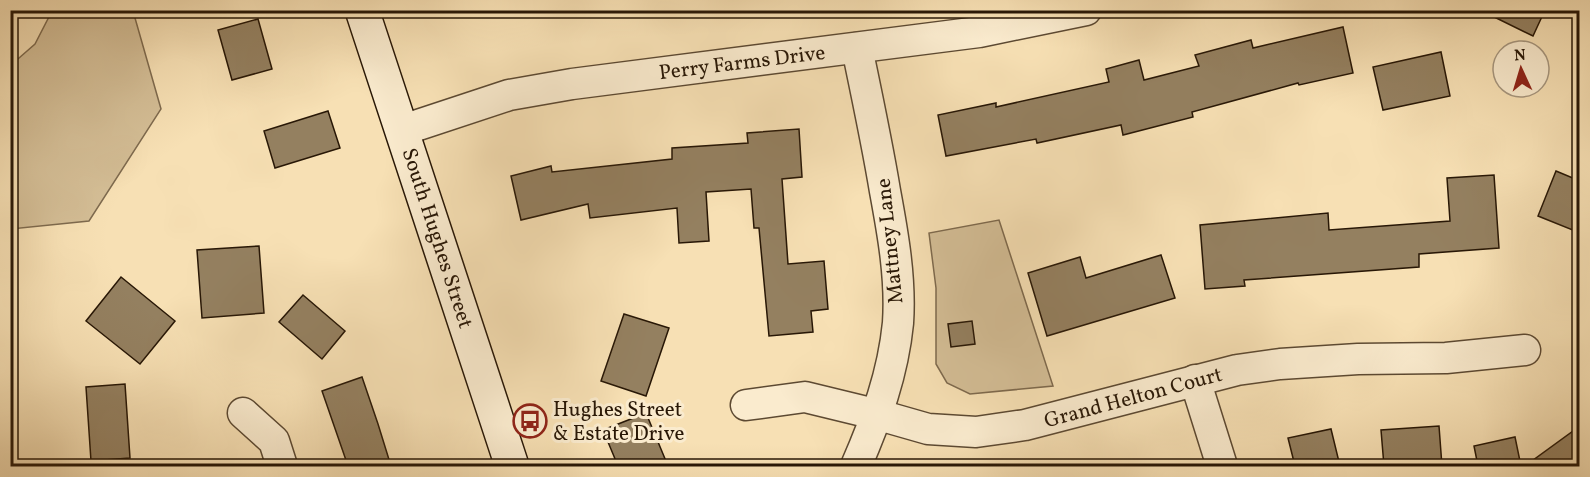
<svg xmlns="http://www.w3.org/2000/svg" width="1590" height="477" viewBox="0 0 1590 477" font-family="Vollkorn,serif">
  <rect width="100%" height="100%" fill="#f7e0b4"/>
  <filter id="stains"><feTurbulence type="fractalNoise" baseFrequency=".00333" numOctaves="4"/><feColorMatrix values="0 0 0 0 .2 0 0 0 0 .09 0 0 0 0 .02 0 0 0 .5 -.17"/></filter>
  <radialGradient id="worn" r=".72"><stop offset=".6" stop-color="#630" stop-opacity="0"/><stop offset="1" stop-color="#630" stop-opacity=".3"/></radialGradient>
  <!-- green -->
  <g fill="#d4be96" stroke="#7e6a4e" stroke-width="1.5">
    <path d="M52,11H133L161,109L89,221L11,229V65L35,44Z"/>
    <path d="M999,220L1053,386L970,394L947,383L936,364V288L929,233Z"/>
  </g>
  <!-- building -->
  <g fill="#948060" stroke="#281706" stroke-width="1.5">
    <path d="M1480,10H1545L1533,36Z"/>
    <path d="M258,19L272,69L232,80L218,30Z"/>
    <path d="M1343,27L1353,73L1299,85L1298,83L1192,112L1193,117L1123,135L1121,125L1037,143L1036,139L946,156L938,115L996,103V107L1109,82L1106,69L1139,60L1144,80L1199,66L1195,55L1251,40L1253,48Z"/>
    <path d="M1441,52L1450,96L1383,110L1373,67Z"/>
    <path d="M328,111L340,148L275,168L264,131Z"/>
    <path d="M799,129L802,177L782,179L788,264L824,261L828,309L811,311L813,332L769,336L759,228H754L751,189L706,192L709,241L679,243L677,208L590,218L588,204L521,220L511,176L551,166L552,172L672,159V148L748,143L747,133Z"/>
    <path d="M1556,171L1580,181V233L1538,216Z"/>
    <path d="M1494,175L1499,248L1419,254V267L1244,280L1245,286L1205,289L1200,225L1328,213L1329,230L1450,221L1447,178Z"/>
    <path d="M259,246L264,313L202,318L197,250Z"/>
    <path d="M1161,255L1175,298L1047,336L1028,273L1080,257L1086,278Z"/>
    <path d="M121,277L175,321L140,364L86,321Z"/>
    <path d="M303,295L345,331L322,359L279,322Z"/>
    <path d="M624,314L669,328L646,396L601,381Z"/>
    <path d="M972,321L975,344L951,347L948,324Z"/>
    <path d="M362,377L378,424L391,466H348L322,391Z"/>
    <path d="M125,384L130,458L91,461L86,387Z"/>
    <path d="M646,413L668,466H618L603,430Z"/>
    <path d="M1439,426L1442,466H1384L1381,430Z"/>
    <path d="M1580,426V466H1525Z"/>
    <path d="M1331,429L1340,466H1295L1288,438Z"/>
    <path d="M1515,437L1521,466H1478L1474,446Z"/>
  </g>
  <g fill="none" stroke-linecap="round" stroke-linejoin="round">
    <defs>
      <g id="street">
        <path d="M403,130L509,95L572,84L979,32L1086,10"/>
        <path d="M1195,380L1222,466"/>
        <path d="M746,405L805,397L879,415L928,429L976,432L1025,425L1237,370L1280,364L1358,359L1446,358L1525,350"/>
        <path d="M243,413L274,441L282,466"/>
        <path d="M856,466C876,420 893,374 898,323C901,279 893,234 885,191C877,143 867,96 857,48"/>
      </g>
      <path id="secondary" d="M362,10L512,466"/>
    </defs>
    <!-- street casing -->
    <use href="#street" stroke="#5c4932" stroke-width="33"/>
    <!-- secondary casing -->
    <use href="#secondary" stroke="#281706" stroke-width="36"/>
    <!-- street -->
    <use href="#street" stroke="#faebce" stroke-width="30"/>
    <!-- secondary -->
    <use href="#secondary" stroke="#faebce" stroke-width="33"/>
  </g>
  <!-- icons -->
  <defs>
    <symbol id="bus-ring" viewBox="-11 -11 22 22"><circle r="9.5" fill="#faebce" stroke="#8f2418" stroke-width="1.5"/><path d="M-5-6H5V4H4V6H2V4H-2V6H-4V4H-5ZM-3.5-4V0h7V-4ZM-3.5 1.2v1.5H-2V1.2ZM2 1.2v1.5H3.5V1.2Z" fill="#8f2418"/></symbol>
  </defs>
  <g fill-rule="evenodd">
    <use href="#bus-ring" x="511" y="402" width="38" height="38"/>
  </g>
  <g text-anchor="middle" stroke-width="6" stroke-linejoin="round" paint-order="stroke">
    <!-- street labels -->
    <g font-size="21" fill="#281706" stroke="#faebce">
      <text transform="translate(742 62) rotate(-7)" y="7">Perry Farms Drive</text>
      <text transform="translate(438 238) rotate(72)" y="7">South Hughes Street</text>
      <text transform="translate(889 241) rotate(-96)" y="7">Mattney Lane</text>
      <text transform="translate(1133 397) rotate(-15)" y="7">Grand Helton Court</text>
    </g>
    <!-- poi labels -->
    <g font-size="21" fill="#281706" stroke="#faebce" text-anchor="start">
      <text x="553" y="416">Hughes Street<tspan x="553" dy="24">&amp; Estate Drive</tspan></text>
    </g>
  </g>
  <!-- margin -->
  <rect width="1590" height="477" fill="none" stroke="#f7e0b4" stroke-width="36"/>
  <rect x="12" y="12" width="1566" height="453" fill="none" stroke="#281706" stroke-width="3"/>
  <rect x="18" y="18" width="1554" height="441" fill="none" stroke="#281706" stroke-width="1.5"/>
  <!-- north arrow -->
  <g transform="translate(1521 69) rotate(356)"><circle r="28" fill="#faebce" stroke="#a6967e" stroke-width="1.5"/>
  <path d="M0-4.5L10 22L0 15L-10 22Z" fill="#8f2418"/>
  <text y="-9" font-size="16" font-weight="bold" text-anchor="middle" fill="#281706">N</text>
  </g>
  <rect width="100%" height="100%" filter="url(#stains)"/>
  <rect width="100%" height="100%" fill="url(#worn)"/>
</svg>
